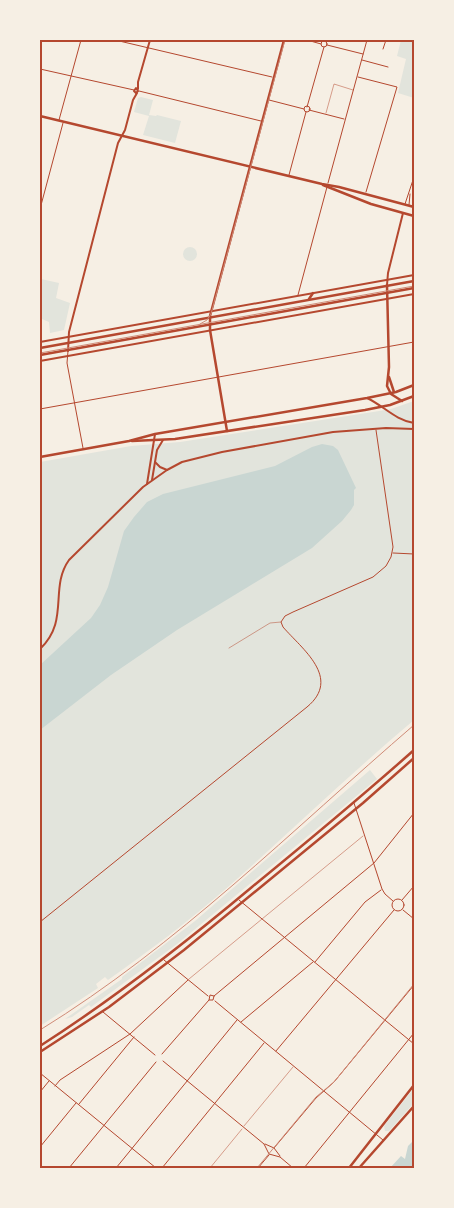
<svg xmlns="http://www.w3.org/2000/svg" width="454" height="1208" viewBox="0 0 454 1208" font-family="'Titillium Web',sans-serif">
  <rect width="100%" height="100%" fill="#f6efe4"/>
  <!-- green -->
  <g fill="#e2e4dc">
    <path d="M401,40H414V81L412,88L414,89V98L398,93L406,59L397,56Z"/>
    <path d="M141,97L153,100L149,115L156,116L157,115L181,121L175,143L143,135L149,116L134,112L138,98Z"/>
    <circle cx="190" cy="254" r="7"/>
    <path d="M41,279L59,283L56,298L70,303L64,330L50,333L49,322L42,319L40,310Z"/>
    <path d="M414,401V720C350,774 290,832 228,887C189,921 149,951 108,980L105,977L96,984L98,988L40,1026V462L131,446L180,442L373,412L391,409Z"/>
    <path d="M370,770L377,779L177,944L91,1007L89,1005L72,1017L65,1019L122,979V977L195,921Z"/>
    <path d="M414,1088V1103L389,1131H385L384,1126Z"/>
  </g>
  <!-- water -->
  <g fill="#c9d6d2">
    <path d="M322,444L333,446L338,450L356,488L354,490V505L351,510L342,521L312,548L177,630L111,675L40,730V665L91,618L100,605L108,587L124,531L134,517L147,502L163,494L275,466L312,447Z"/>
    <path d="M414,1140V1168H390L401,1156L405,1159L408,1146Z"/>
  </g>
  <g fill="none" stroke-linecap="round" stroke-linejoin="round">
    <!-- service -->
    <g stroke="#b5482f" stroke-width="0.5">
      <path d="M326,113L334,84L353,90"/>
      <path d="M229,648L270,623L281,622"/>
      <path d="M189,979L363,836"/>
      <path d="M244,1126L293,1067"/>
      <path d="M210,1168L242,1129"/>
    </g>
    <!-- minor -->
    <g stroke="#b5482f" stroke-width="1">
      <path d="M115,40L272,77"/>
      <path d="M307,40L321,44"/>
      <circle cx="324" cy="44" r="3"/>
      <path d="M327,45L363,54"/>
      <path d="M383,49L386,40"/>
      <path d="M362,60L388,67"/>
      <path d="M40,69L134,90"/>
      <path d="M358,77L397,87L366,192"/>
      <path d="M139,91L261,121"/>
      <path d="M269,100L304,109"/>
      <circle cx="307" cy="109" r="3"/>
      <path d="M307,107L324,47"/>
      <path d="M309,110L344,119"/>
      <path d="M59,120L81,40"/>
      <path d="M289,175L306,112"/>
      <path d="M328,183L367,40"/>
      <path d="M405,204L414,177"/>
      <path d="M409,205L410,194"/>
      <path d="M40,209L63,123"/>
      <path d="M298,295L327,187"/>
      <path d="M68,351L67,363L83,448"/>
      <path d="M40,409L414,342"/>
      <path d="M393,553L414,554"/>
      <path d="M354,803L382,889L385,894L393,901"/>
      <circle cx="398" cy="905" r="6"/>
      <path d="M239,900L414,1044"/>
      <path d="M402,900L414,886"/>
      <path d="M403,910L414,919"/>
      <path d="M40,922L307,707C342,678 302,649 283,627L281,622L285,616L293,612L373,577L386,566L391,557L393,547L376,430"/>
      <path d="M164,960L208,996"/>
      <path d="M315,962L365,902L381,890"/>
      <path d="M214,996L210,995L209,1000H213L214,996L374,863L414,813"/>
      <path d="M215,1001L383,1140"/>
      <path d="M103,1012L155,1055"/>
      <path d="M241,1022L313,962"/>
      <path d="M276,1051L394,910"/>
      <path d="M162,1054L209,1000"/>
      <path d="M163,1061L264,1144L269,1154L280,1157L293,1168"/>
      <path d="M40,1073L156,1168"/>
      <path d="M55,1086L60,1080L130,1034L188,980"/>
      <path d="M40,1092L49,1081"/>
      <path d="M79,1104L134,1037"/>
      <path d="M265,1144L274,1148L280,1156"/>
      <path d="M40,1147L76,1103"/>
      <path d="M274,1148L316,1098L334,1082L414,985"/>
      <path d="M69,1168L156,1062"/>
      <path d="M116,1168L237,1020"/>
      <path d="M162,1168L264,1043"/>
      <path d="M258,1168L269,1155"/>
      <path d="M304,1168L414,1033"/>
    </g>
    <!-- tertiary -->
    <g stroke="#b5482f" stroke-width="2">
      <path d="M136,88L138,91L136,93L134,91Z"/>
      <path d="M138,89V82L150,40"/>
      <path d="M387,285L388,273L403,213"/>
      <path d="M68,351L69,332L118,143L125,130L133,100L137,93"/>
      <path d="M367,398C384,406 395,420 414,423"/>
      <path d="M155,462L160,467L167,470"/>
      <path d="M152,480L157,450L163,440"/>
      <path d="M147,484L155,434"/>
      <path d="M40,649C70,621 49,588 69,560L143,487L167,470L182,462L222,452L333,432L386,428L414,429"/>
    </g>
    <!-- secondary -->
    <g stroke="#b5482f" stroke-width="2">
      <path d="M40,342L414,275"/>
      <path d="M40,361L414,294"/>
    </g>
    <!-- primary -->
    <g stroke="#b5482f" stroke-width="2.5">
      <path d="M387,285L389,367L387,386L391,394L402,401"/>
      <path d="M309,299L313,293"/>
      <path d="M40,348L414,281"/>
      <path d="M40,355L414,288"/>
      <path d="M389,377L394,392"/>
      <path d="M227,431L210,330V316L284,40"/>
      <path d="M40,1046C115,998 184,944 252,887C307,842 361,797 414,750"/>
      <path d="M40,1052L109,1007L184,950L363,803L414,758"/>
      <path d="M349,1168L414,1085"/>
      <path d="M359,1168L414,1106"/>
    </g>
    <!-- trunk -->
    <g stroke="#b5482f" stroke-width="2.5">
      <path d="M40,116L322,184L339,187L414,207"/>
      <path d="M323,185L371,204L414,216"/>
      <path d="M132,441L175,439L365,410L390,405L414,396"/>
      <path d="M40,457L129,441L155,434L367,398L396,392L414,385"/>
    </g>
    <!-- tram -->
    <g stroke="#cf8b77" stroke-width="1">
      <path d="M200,324L207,320L211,314L285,40"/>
      <path d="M40,353L414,286"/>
      <path d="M40,1030C178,945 292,830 414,725"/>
      <path d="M257,1168L316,1097L334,1082L414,984"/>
    </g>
  </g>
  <!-- border -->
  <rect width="454" height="1208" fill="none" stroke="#f6efe4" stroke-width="82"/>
  <rect x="41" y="41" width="372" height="1126" fill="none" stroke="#b5482f" stroke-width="2"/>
</svg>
